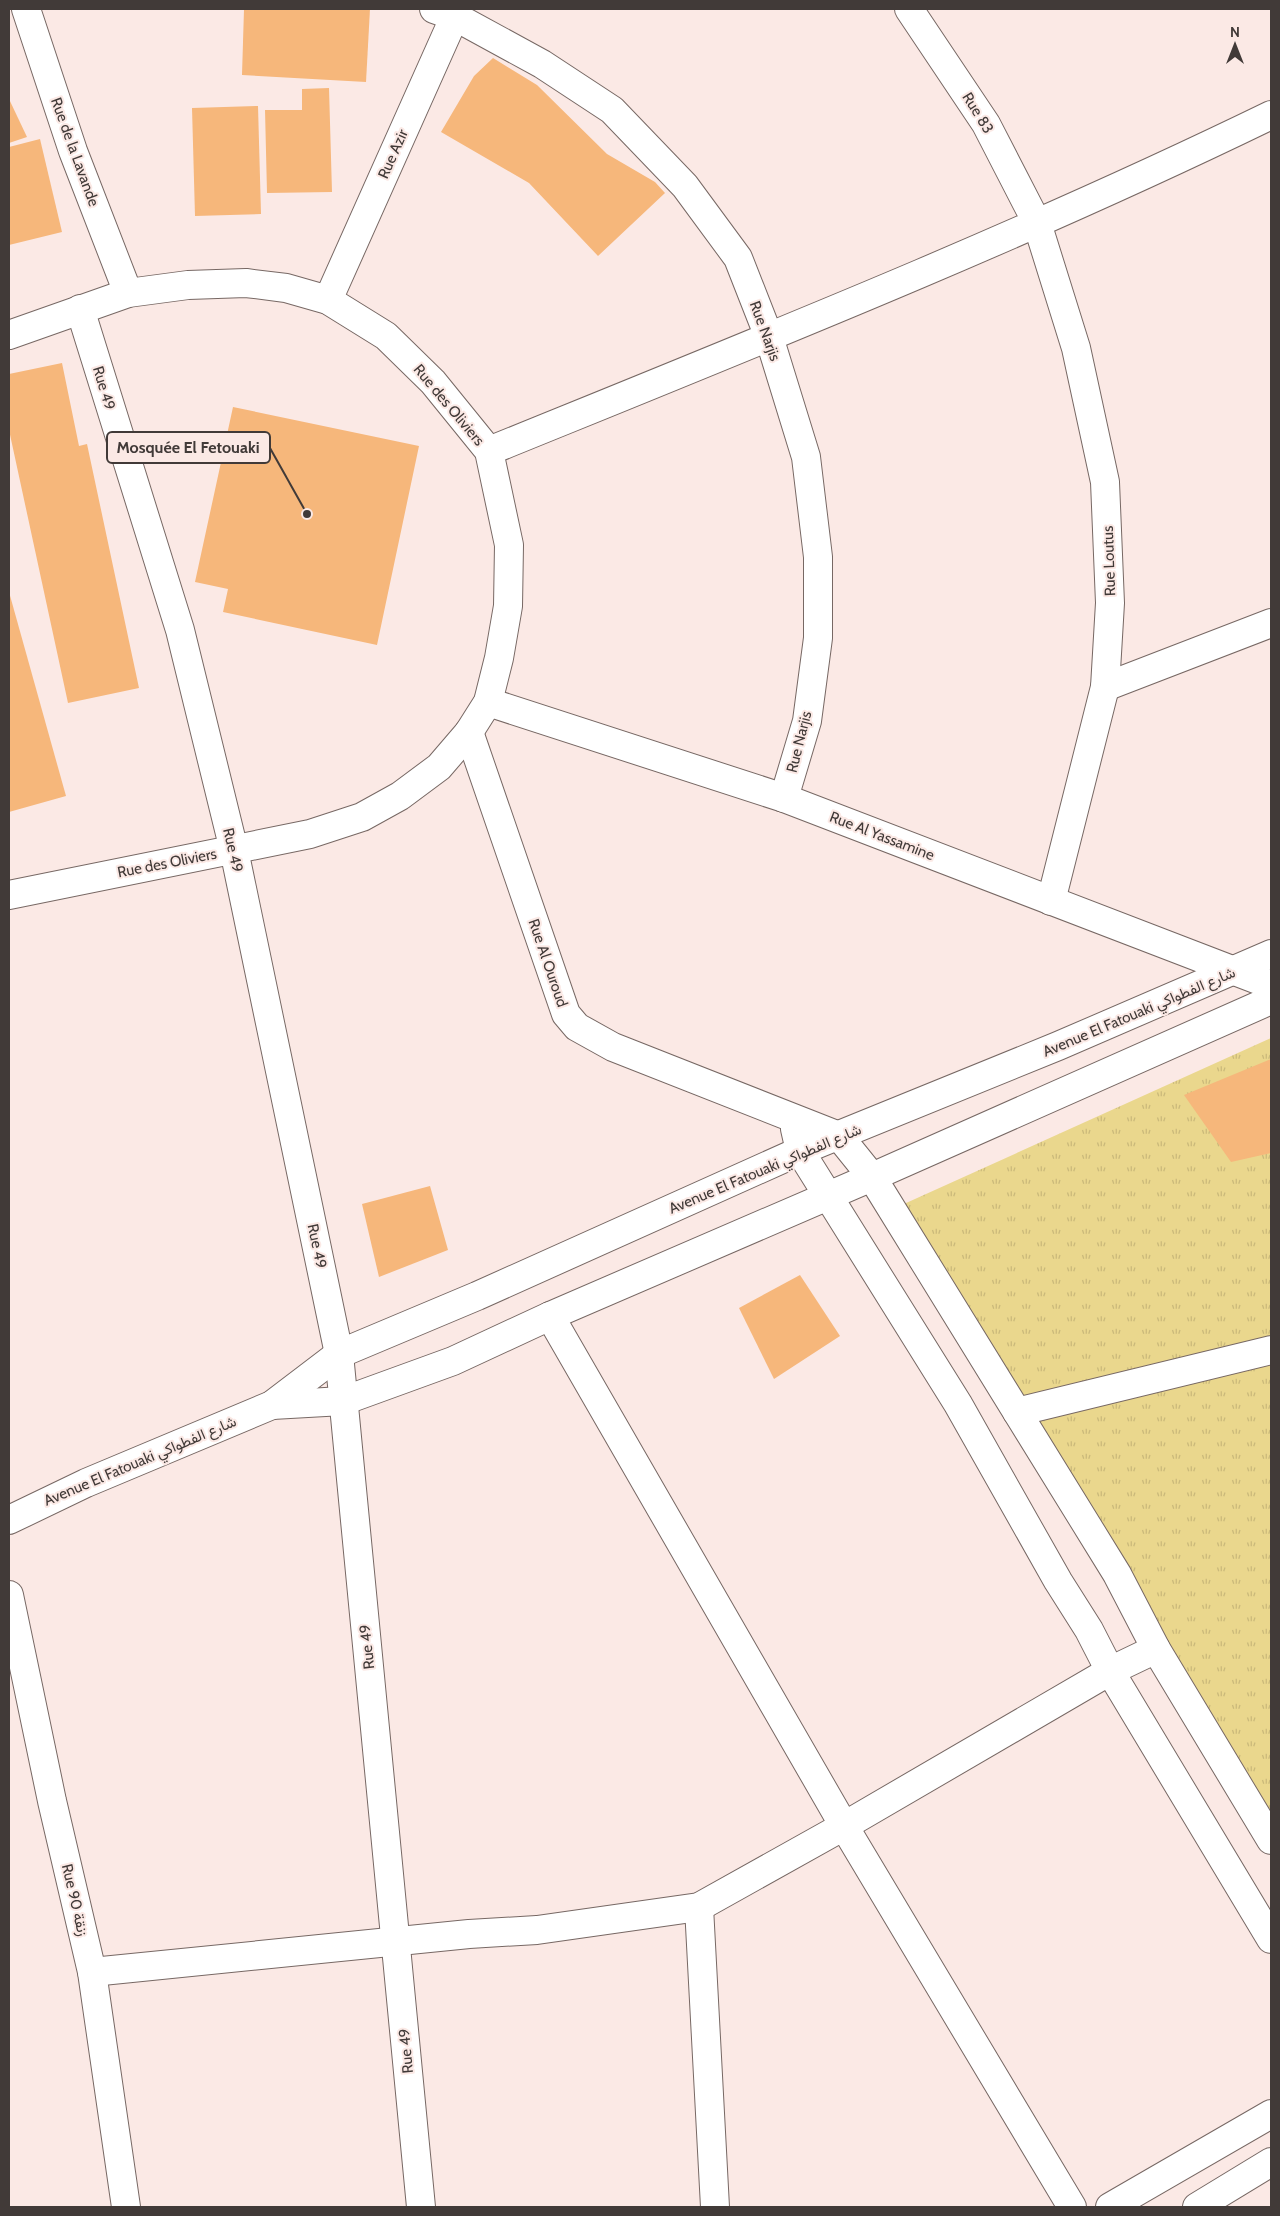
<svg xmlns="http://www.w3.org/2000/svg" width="1280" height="2216" viewBox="0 0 1280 2216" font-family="Cabin,Vazirmatn,sans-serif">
  <defs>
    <pattern id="grass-tufts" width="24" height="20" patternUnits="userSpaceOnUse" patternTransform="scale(1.25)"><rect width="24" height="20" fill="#ead78d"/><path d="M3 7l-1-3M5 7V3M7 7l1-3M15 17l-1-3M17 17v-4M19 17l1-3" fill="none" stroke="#cab97a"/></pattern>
  </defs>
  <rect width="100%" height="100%" fill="#fbe9e5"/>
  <!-- grass -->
  <path fill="url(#grass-tufts)" d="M1271,1038V1820L895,1208Z"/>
  <!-- building -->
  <g fill="#f6b77b">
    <path d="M244,9H370L366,82L242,75Z"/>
    <path d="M493,58L537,85L607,154L655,182L665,193L598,256L529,183L441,132L474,76Z"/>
    <path d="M329,88L332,192L267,193L265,110H302V89Z"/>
    <path d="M9,99L27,137L9,143Z"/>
    <path d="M258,106L261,214L195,216L192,108Z"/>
    <path d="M40,139L62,232L9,245V147Z"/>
    <path d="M62,363L79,446L87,444L139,688L68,703L9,430V374Z"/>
    <path d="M233,407L419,446L377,645L223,612L228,589L195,582Z"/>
    <path d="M9,592L66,796L9,812Z"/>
    <path d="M1271,1059V1153L1231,1162L1184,1095Z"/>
    <path d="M430,1186L448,1250L379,1277L362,1204Z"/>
    <path d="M800,1275L840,1336L774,1379L739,1308Z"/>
  </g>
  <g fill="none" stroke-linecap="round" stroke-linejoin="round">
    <defs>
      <g id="minor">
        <path d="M26,9L73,151L128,293"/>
        <path d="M434,9L454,16L542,64L612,110L685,186L738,258L769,337L806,457L818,557V638L807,721L784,798"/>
        <path d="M909,9L986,124L1037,223L1076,348L1105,482L1110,603L1105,687L1051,901"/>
        <path d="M328,300L458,9"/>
        <path d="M80,309L180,630L234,850L339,1354L421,2207"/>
        <path d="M9,335L128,293L188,285L246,283L286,288L328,300L386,336L433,382L489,451L509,545L508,606L499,658L488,702L469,732L439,767L400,796L362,817L310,834L9,895"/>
        <path d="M489,451C752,344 1016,239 1271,115"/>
        <path d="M1105,687L1271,623"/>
        <path d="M488,702L784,798L1271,985"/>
        <path d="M469,732L566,1014L577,1027L613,1047L839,1136L872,1177L1117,1574L1156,1649L1271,1840"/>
        <path d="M795,1129L800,1151L958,1404L1058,1581L1089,1630L1110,1671L1271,1939"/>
        <path d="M550,1316L844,1826L1072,2207"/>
        <path d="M1017,1412L1271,1350"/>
        <path d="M9,1595L52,1801L92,1972L126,2207"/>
        <path d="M699,1907L715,2207"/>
        <path d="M92,1972L469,1934L537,1930L699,1907L844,1826L1110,1671L1156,1649"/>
        <path d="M1110,2207L1271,2114"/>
        <path d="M1197,2207L1271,2162"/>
      </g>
      <g id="major">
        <path d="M272,1405L343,1401L453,1361L550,1316L872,1177L1271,1000"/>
        <path d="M9,1520L86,1483L272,1405L339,1354L477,1296L800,1151L1058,1046L1271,954"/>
      </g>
    </defs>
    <!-- minor casing -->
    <use href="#minor" stroke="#776864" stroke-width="30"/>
    <!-- major casing -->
    <use href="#major" stroke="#776864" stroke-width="30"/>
    <!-- minor -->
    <use href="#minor" stroke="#fff" stroke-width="28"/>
    <!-- major -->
    <use href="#major" stroke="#fff" stroke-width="28"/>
  </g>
  <g text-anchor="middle" stroke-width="4" stroke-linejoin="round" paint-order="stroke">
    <!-- street labels -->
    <g font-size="15" fill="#413a38" stroke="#fbe9e5">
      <text transform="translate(978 113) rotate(58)" y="5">Rue 83</text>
      <text transform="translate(75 152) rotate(70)" y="5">Rue de la Lavande</text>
      <text transform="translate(393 154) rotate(-66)" y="5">Rue Azir</text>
      <text transform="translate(765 331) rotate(70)" y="5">Rue Narjis</text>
      <text transform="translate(104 388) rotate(73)" y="5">Rue 49</text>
      <text transform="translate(449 405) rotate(50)" y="5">Rue des Oliviers</text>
      <text transform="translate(1109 561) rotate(-92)" y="5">Rue Loutus</text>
      <text transform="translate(799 742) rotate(-76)" y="5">Rue Narjis</text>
      <text transform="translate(882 836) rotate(21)" y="5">Rue Al Yassamine</text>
      <text transform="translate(233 850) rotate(77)" y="5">Rue 49</text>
      <text transform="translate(167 863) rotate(-11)" y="5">Rue des Oliviers</text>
      <text transform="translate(548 963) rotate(71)" y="5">Rue Al Ouroud</text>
      <text transform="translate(1139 1012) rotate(-23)" y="5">Avenue El Fatouaki شارع الفطواكي</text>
      <text transform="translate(765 1169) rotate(-23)" y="5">Avenue El Fatouaki شارع الفطواكي</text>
      <text transform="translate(317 1246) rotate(78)" y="5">Rue 49</text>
      <text transform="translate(140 1461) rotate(-23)" y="5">Avenue El Fatouaki شارع الفطواكي</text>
      <text transform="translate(367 1647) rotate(-96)" y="5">Rue 49</text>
      <text transform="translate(75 1900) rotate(77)" y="5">Rue 90 زنقة</text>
      <text transform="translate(406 2051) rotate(-95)" y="5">Rue 49</text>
    </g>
  </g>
  <!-- callouts -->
  <path fill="none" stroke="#413a38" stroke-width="2" d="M307 514L270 448"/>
  <circle fill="#413a38" stroke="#fbe9e5" stroke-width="2" cx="307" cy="514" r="5"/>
  <rect fill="#fbe9e5" stroke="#413a38" stroke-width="2" x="107" y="432" width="163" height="31" rx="5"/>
  <g font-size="16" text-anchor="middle" font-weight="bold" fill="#413a38">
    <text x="188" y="453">Mosquée El Fetouaki</text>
  </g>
  <!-- border -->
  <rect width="1280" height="2216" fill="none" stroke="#413a38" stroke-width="20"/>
  <!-- north arrow -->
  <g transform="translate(1235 45)" stroke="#fbe9e5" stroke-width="4" paint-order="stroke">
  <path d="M0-4L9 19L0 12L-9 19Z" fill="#413a38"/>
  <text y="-8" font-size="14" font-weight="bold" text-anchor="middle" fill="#413a38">N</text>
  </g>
</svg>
